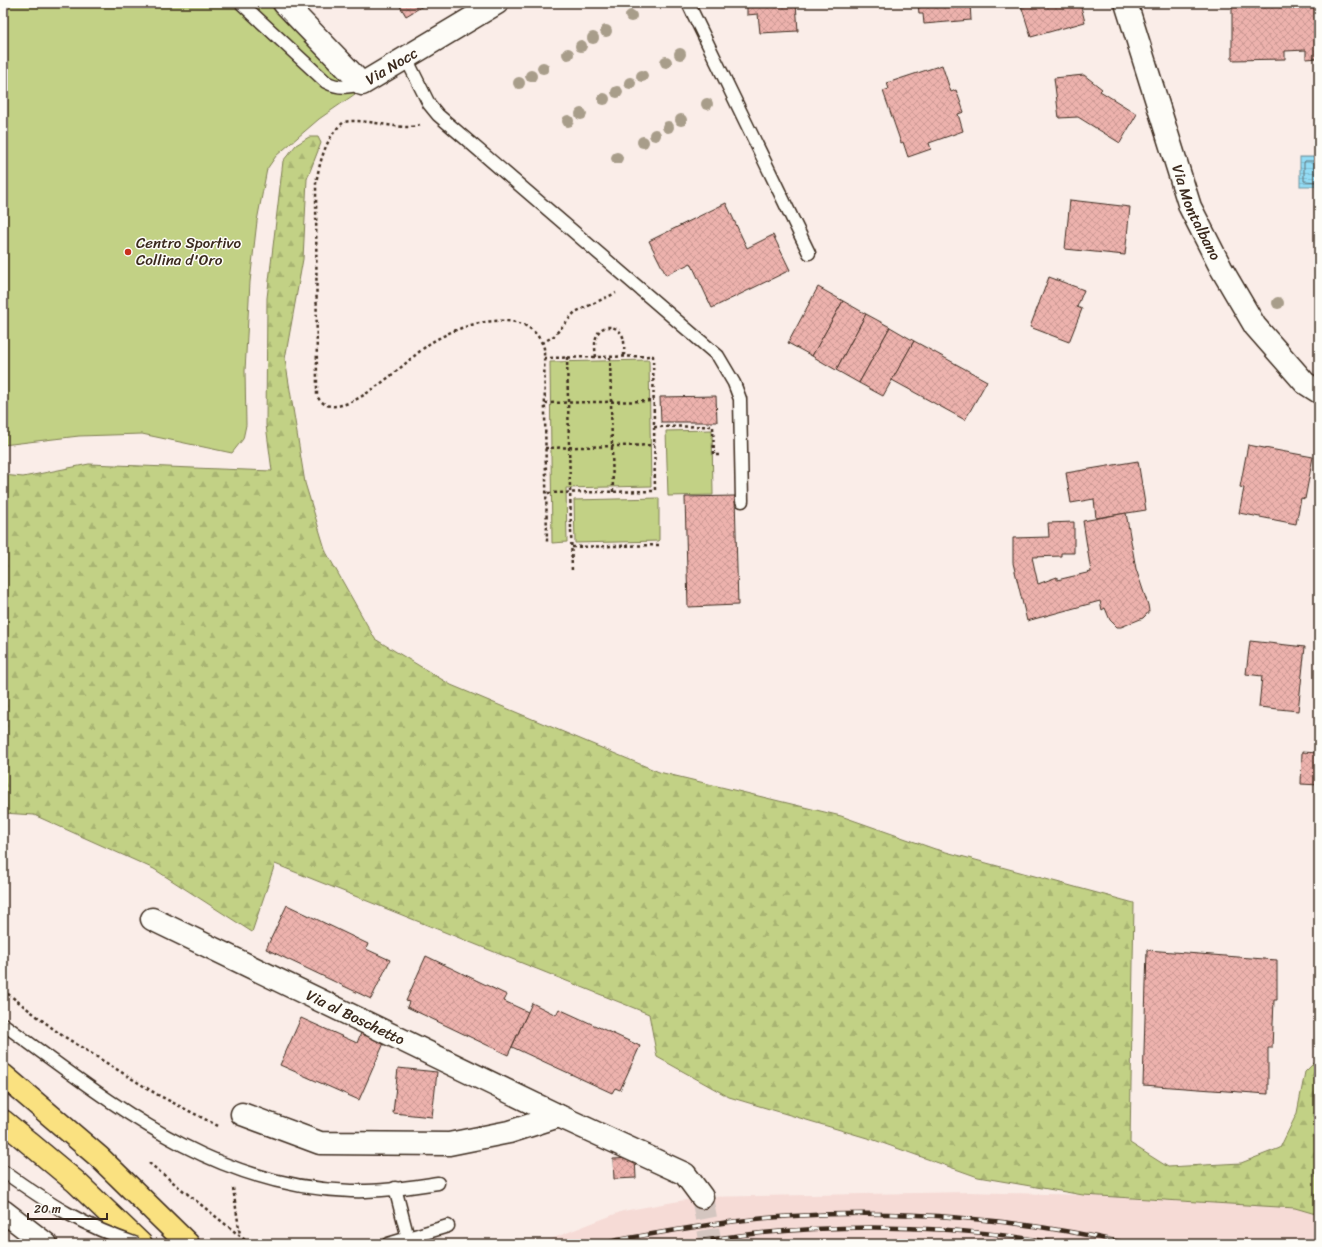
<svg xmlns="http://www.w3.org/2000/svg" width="1322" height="1247" viewBox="0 0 1322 1247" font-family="Sriracha,sans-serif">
  <defs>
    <pattern id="forest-firs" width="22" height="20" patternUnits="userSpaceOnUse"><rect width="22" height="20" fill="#c2d185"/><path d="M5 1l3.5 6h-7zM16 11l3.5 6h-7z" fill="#a8b472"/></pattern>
    <pattern id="water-rules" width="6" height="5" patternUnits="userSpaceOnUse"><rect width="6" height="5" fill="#93dcf5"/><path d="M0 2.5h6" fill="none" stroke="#80bdd2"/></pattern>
    <pattern id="building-cross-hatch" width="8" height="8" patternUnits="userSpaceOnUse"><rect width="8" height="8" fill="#edb2ad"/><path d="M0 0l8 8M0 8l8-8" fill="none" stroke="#cc9994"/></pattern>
  </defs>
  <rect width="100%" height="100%" fill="#faede8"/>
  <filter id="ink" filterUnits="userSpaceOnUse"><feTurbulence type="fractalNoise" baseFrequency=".025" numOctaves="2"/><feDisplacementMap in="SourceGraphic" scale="8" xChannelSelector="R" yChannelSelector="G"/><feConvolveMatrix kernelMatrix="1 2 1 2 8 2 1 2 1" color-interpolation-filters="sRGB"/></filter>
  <g filter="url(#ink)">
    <!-- built -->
    <path fill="#f6dbd6" d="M969,1192L1083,1195L1295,1208L1319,1215V1244H538L623,1211L702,1197Z"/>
    <!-- green -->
    <g fill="#c2d185" stroke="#7e7e52">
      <path d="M3,3H275L335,64L355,94L319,119L276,156L267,169L257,221L250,282L245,371L246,425L243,439L232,453L142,434L79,436L3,445Z"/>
      <path d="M649,360L651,486L566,488L567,542L552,543L550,362Z"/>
      <path d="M712,430L713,495L668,496L666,431Z"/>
      <path d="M659,498V541L575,543L574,500Z"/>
    </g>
    <!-- forest -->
    <path fill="url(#forest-firs)" stroke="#7e7e52" d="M309,137H318L321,143L307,179L303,259L285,359L305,483L326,552L375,639L451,685L659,772L841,816L935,849L1134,903L1130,1143L1168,1167L1241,1163L1280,1148L1297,1113L1305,1072L1319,1058V1215L1295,1208L1083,1195L978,1177L874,1140L729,1097L657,1057L649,1014L275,864L252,932L154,869L34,815L3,813V475L23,477L89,464L272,471L266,425L267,298L283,161L296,145Z"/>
    <!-- water -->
    <rect fill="url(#water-rules)" stroke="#70959f" x="1300" y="157" width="19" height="29"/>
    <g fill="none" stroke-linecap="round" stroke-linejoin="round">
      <!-- shore -->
      <path stroke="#5e7174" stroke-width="1" d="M1319,161H1305L1304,163V181L1319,182"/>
    </g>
    <!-- building -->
    <g fill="url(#building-cross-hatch)" stroke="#3b2a1e">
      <path d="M398,3H428L406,16Z"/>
      <path d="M747,3H796L798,31L760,33L758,14L747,15Z"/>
      <path d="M918,3H970L971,20L924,24L923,14H919Z"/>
      <path d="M1028,3H1080L1085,22L1031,37L1021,5Z"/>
      <path d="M1232,3H1319V58L1306,59V50L1285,51V59L1232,60Z"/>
      <path d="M942,65L951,92L956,90L964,112L958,114L963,131L929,143L931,149L908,157L903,142L901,143L883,91L889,89L887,83Z"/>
      <path d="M1084,75L1102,89L1100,91L1137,114L1120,143L1078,117L1059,118L1054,78Z"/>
      <path d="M1070,200L1130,207L1125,255L1065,249Z"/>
      <path d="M726,203L747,248L773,235L790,270L712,308L691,263L666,275L649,241Z"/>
      <path d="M1049,277L1084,290L1077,307L1082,309L1069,342L1030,327Z"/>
      <path d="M818,287L843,301L812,356L788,343Z"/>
      <path d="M843,301L866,314L836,370L812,356Z"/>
      <path d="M866,314L890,327L859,383L836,370Z"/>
      <path d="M890,327L914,341L883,396L859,383Z"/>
      <path d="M914,341L987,381L965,420L892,380Z"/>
      <path d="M716,396L717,422H661L660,397Z"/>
      <path d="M1248,445L1313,457L1305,499L1301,498L1296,524L1239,513L1244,488L1240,487Z"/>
      <path d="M1138,461L1146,510L1096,518L1094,499L1071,503L1066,473Z"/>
      <path d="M735,496L738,605L688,607L685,497Z"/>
      <path d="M1126,513L1136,569L1148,605L1149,611L1146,615L1143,618L1121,627H1117L1110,620L1105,608L1102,610L1100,601L1027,621L1013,563V538L1049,537L1048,523L1074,522V553H1061V556L1032,557L1038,584L1057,577V580L1091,572L1083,521Z"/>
      <path d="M1250,641L1305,647L1298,711L1259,707L1262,676L1246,674Z"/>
      <path d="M1302,752L1319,753V785L1301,784Z"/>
      <path d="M287,905L368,944L366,949L390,960L371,999L266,949Z"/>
      <path d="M1147,950L1277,960V1000H1274L1272,1048H1268V1094L1143,1085Z"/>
      <path d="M426,956L507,995L504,1001L528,1012L508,1055L407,1007L409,1002L406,1001Z"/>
      <path d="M532,1003L556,1015L559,1009L640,1046L620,1090L615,1088L612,1093L512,1047Z"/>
      <path d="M301,1018L357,1043L361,1033L384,1043L359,1100L280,1065Z"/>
      <path d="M398,1068L437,1072L432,1117L393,1113Z"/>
      <path d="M635,1158L636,1178L614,1179L613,1159Z"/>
    </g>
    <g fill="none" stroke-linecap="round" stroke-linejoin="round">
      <!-- street-tunnel -->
      <path stroke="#d4c6c0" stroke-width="22" stroke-dasharray="22 11" stroke-linecap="butt" d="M702,1197L711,1244"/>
      <defs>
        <g id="lane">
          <path d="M241,3L326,82C339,89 349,87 362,84"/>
          <path d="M688,3L809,253"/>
          <path d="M406,58L429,104L438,115L718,356L734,383L740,399L742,501"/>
          <path d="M3,1024C111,1102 210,1187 351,1191C380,1192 410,1187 438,1183"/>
          <path d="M395,1188L408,1238"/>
          <path d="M388,1244L448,1226"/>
        </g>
        <g id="street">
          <path id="s1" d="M284,3L362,84L497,3"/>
          <path id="s2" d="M1126,3L1190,207L1221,268L1255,326L1305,383L1319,392"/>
          <path id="s3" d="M152,919L559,1116L685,1174L702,1197"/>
          <path d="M242,1114L320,1143L449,1144L509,1132L559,1116"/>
          <path d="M3,1211L46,1244"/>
        </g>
        <g id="primary">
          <path d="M3,1075L99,1157L188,1244"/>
          <path d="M3,1121L76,1182L141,1244"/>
        </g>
      </defs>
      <!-- lane casing -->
      <use href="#lane" stroke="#3b2a1e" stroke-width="15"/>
      <!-- street casing -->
      <use href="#street" stroke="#3b2a1e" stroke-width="25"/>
      <!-- primary casing -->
      <use href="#primary" stroke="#3b2a1e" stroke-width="25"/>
      <!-- path -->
      <g stroke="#3b2a1e" stroke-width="2.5" stroke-dasharray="3 3" stroke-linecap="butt">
        <path d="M420,125C399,132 368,117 344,122C326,136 320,161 316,183L317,396C338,434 412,354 432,342C454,329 481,319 507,321C525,322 538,331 544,348L547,543"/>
        <path d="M542,343L554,336L575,312L616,293"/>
        <path d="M567,357L572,573"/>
        <path d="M596,357C595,350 594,341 597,335C602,323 619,325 623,337C625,343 624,350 624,356"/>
        <path d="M610,357L613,492"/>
        <path d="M544,358L653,356L655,491L546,493"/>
        <path d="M545,403L654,401"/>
        <path d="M654,427L713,426L714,455H721"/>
        <path d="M545,448L655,445"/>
        <path d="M572,547L660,545"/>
        <path d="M3,990L60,1034L158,1095L220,1127"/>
        <path d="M149,1163L250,1244"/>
        <path d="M233,1188L240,1235"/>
      </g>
      <!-- lane -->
      <use href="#lane" stroke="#fdfcf7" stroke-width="12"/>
      <!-- street -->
      <use href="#street" stroke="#fdfcf7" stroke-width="22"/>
      <!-- primary -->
      <use href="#primary" stroke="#fae180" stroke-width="22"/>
      <defs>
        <g id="rail">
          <path d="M604,1244L617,1240C676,1230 735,1219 794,1216C903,1209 1023,1219 1129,1244"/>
          <path d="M684,1244C805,1222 940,1222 1062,1244"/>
        </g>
      </defs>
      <!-- rail casing -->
      <use href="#rail" stroke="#3b2a1e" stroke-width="4.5"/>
      <!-- rail -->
      <use href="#rail" stroke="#fdfcf7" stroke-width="3" stroke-dasharray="9" stroke-linecap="butt"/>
      <defs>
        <path id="lane-bridge" d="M3,1171C49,1204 83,1226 137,1244"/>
      </defs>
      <!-- lane-bridge casing -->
      <use href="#lane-bridge" stroke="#3b2a1e" stroke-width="15" stroke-linecap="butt"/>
      <!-- lane-bridge -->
      <use href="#lane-bridge" stroke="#fdfcf7" stroke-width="12"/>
    </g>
    <!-- trees -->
    <g fill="#a89d8a">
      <circle cx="631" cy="16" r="6"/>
      <circle cx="606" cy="31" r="6"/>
      <circle cx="593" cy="38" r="6"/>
      <circle cx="581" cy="46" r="6"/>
      <circle cx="568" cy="54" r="6"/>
      <circle cx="680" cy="54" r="6"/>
      <circle cx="666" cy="62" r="6"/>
      <circle cx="543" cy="68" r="6"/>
      <circle cx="531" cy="76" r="6"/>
      <circle cx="642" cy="76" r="6"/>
      <circle cx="519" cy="83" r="6"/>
      <circle cx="630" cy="83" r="6"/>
      <circle cx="617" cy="92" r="6"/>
      <circle cx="604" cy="99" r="6"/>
      <circle cx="707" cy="104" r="6"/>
      <circle cx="581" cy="114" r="6"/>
      <circle cx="681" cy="120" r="6"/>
      <circle cx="568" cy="121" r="6"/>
      <circle cx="668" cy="127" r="6"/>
      <circle cx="655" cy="135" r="6"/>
      <circle cx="643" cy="142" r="6"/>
      <circle cx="617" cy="158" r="6"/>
      <circle cx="1278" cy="303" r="6"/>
    </g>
  </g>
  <!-- markers -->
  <circle fill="#c8321e" stroke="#fdfcf7" stroke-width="1.5" cx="128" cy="252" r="4"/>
  <g text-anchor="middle" stroke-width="3" stroke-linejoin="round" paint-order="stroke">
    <!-- street labels -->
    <g font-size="15" fill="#3b2a1e" stroke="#fdfcf7">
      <text dy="5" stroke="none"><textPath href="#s1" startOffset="147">Via Nocc</textPath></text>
      <text dy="5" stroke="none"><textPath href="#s2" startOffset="221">Via Montalbano</textPath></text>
      <text dy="5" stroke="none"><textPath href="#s3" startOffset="226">Via al Boschetto</textPath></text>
    </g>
    <!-- poi labels -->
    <g font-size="15" fill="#3b2a1e" stroke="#fdfcf7" text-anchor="start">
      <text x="136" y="248">Centro Sportivo<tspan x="136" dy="17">Collina d'Oro</tspan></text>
    </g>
  </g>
  <!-- margin -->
  <rect width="1322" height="1247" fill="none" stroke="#fdfcf7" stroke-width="16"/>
  <rect x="8" y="8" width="1306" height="1231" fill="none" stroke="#3b2a1e" stroke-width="1.5" filter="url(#ink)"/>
  <!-- scale -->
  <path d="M28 1213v6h79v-6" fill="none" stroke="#3b2a1e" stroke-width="2"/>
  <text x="34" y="1213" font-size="12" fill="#3b2a1e" stroke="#fdfcf7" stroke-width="3" paint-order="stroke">20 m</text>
</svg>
